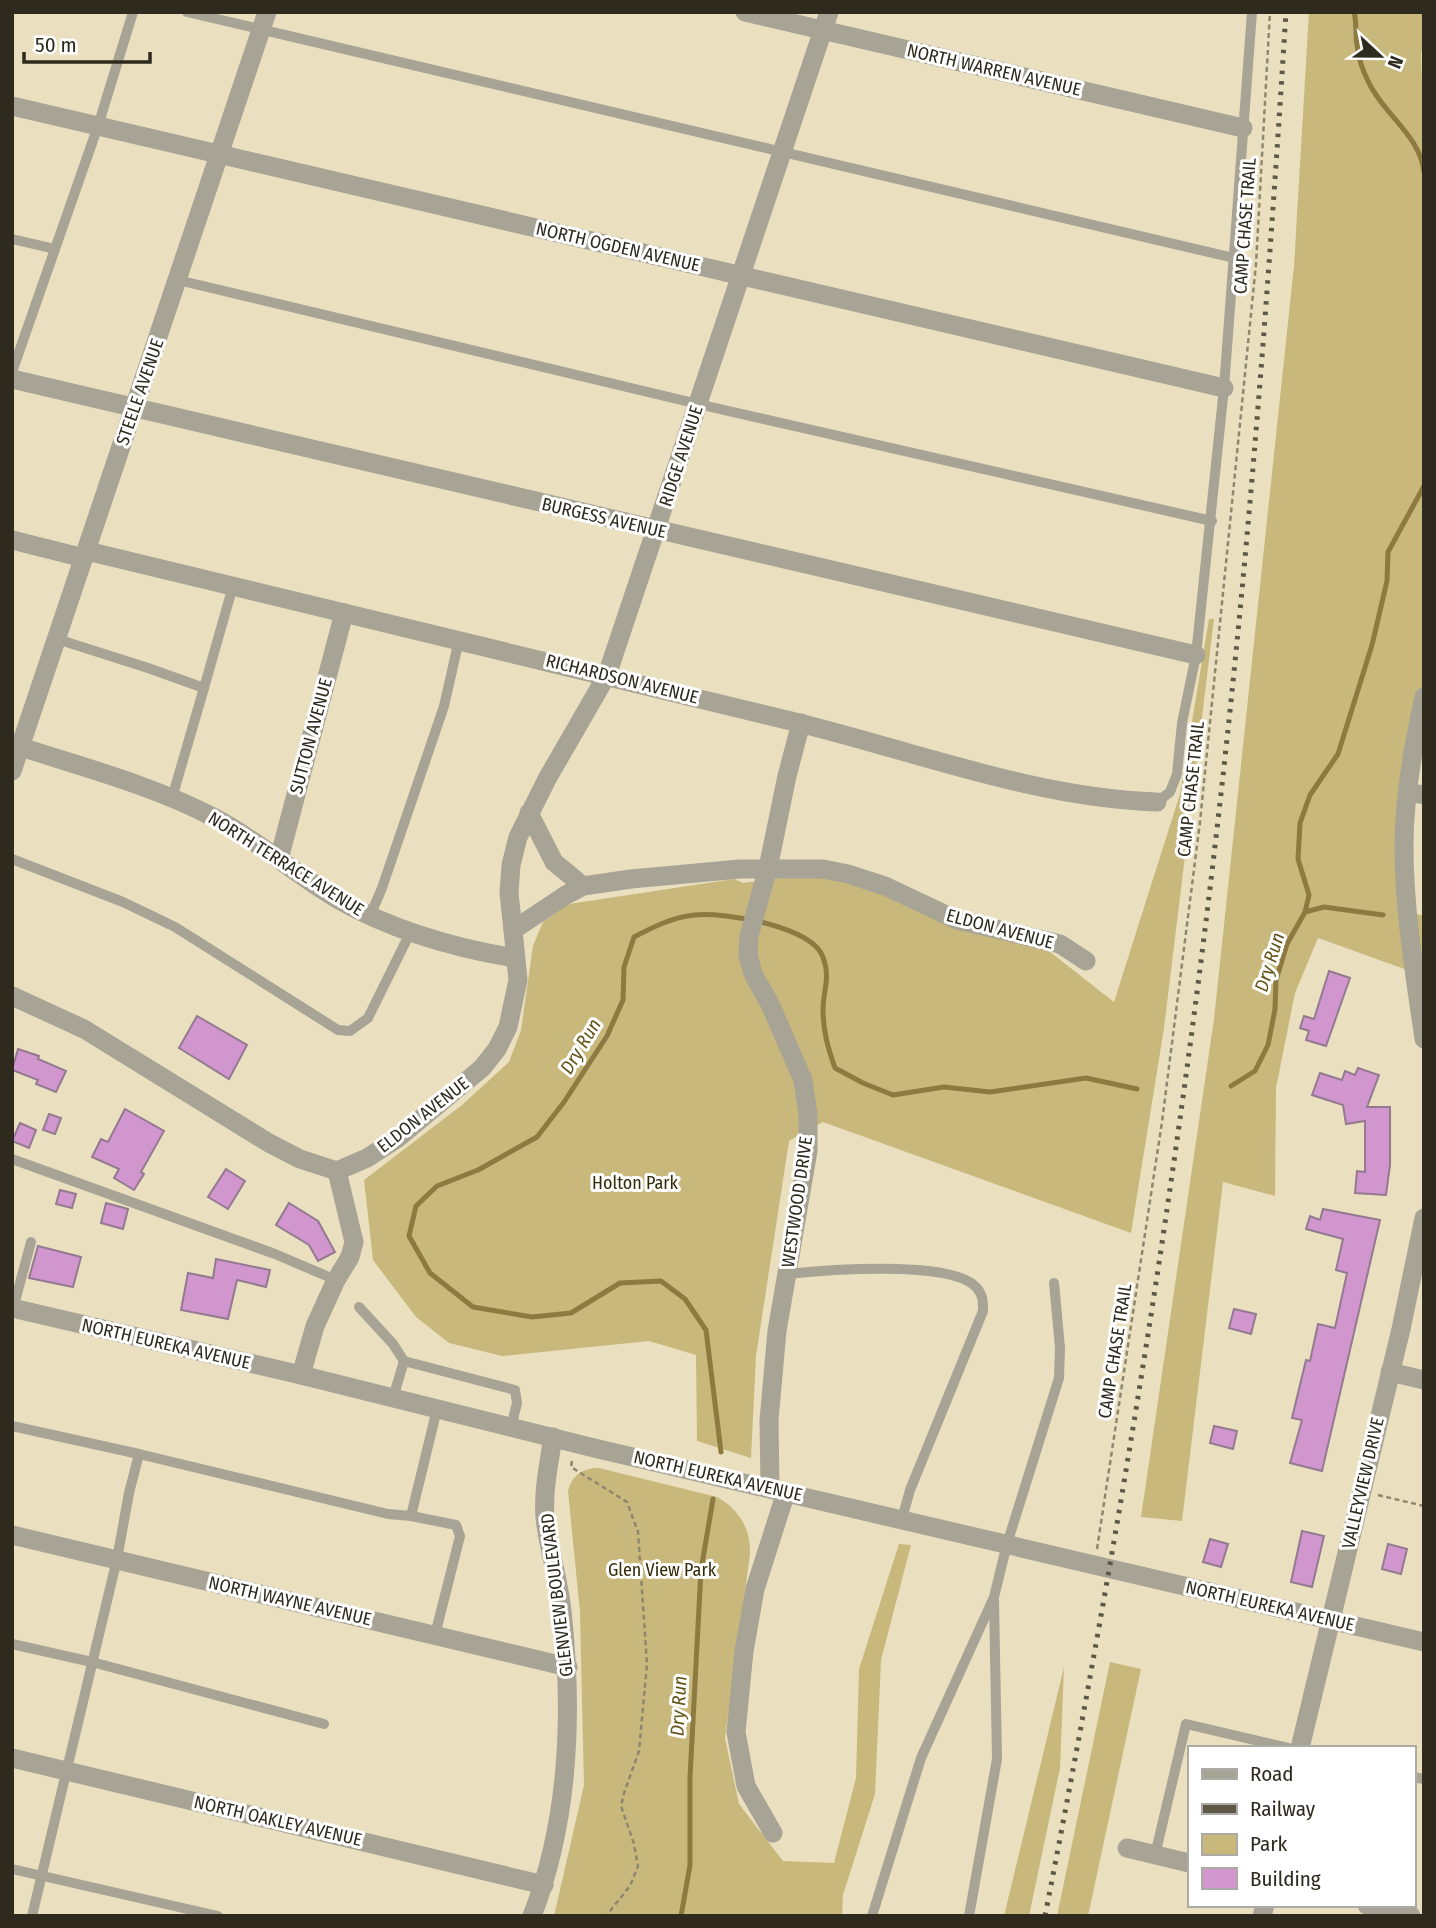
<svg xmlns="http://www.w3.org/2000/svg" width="1436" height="1928" viewBox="0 0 1436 1928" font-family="'Fira Sans Condensed',sans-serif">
  <rect width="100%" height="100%" fill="#eae0bf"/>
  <!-- green -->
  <g fill="#c9b87c">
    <path d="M1309,12H1424V52L1421,53L1424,135V697L1414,745L1407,911L1424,916V976L1318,938L1295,993L1276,1088L1275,1196L1223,1182L1182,1521L1141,1517L1214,1019L1294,266Z"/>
    <path d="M1209,619H1214L1164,1028L1131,1233L823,1122L789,1141L756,1356L751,1458L697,1441L696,1355L649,1341L502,1356L449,1343L416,1317L373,1260L364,1180L462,1105L509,1062L521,1030L533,946L543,922L569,904L734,879L743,883L808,874L866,884L1045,948L1114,1002L1180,794Z"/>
    <path d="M599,1468L717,1497C739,1509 751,1529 750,1554L725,1738L739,1804L783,1861L834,1863L856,1778L859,1669L899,1544L911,1545L881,1660L875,1794L843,1895L842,1916H554L584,1785L580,1612L568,1491C572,1475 583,1468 599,1468Z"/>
    <path d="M1110,1662L1141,1669L1088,1916H1057Z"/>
    <path d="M1064,1667L1060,1768L1029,1916H1004Z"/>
  </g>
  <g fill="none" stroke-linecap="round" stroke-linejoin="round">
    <!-- stream -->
    <g stroke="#8c7a40" stroke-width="5">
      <path d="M1354,12C1357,23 1355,34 1357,45C1358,56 1363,71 1368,81C1383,114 1420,135 1424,172"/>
      <path d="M1305,912L1324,907L1383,915"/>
      <path d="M1231,1086L1255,1071L1268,1045L1275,1009L1276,980L1287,944L1305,912L1309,895L1298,859L1300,823L1310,795L1338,754L1372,645L1387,581L1388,552L1424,486"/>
      <path d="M721,1452L706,1330L685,1299L661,1281L620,1283L571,1313L532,1317L473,1307L430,1273L409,1236L416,1206L437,1186L478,1170L537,1137L564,1102L607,1036L623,1000L624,967L634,937C653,927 673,917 695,915C725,912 811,926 823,957C831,978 823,990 823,1010C823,1031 828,1048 835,1068L863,1083L893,1095L944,1087L990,1092L1086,1078L1137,1089"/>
      <path d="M681,1916L690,1865V1777L701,1570L713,1499"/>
    </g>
  </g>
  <!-- building -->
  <g fill="#d196cd" stroke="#937a91" stroke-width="2">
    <path d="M1329,971L1350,978L1326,1046L1306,1040L1309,1031L1300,1028L1304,1016L1314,1019Z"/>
    <path d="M197,1016L247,1045L229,1079L179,1048Z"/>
    <path d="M18,1049L39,1056L38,1059L66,1071L56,1092L36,1084L38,1080L12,1070Z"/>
    <path d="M1358,1068L1379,1075L1367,1107H1390V1165L1386,1195L1355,1193L1357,1171L1365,1172V1121L1346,1124L1343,1105L1312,1095L1320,1073L1342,1080L1345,1071L1355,1075Z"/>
    <path d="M125,1109L164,1131L141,1172L144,1174L134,1190L114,1178L119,1169L92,1157L101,1139L108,1142Z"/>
    <path d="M49,1114L61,1118L55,1134L43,1130Z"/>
    <path d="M20,1123L36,1130L29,1148L12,1141Z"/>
    <path d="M226,1169L245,1181L228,1209L208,1197Z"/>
    <path d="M60,1190L76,1194L72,1208L56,1204Z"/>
    <path d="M106,1203L128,1209L123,1229L101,1223Z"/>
    <path d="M289,1203L318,1221L335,1252L318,1261L309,1245L276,1225Z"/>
    <path d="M1323,1209L1380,1220L1322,1471L1290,1463L1302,1420L1292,1418L1306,1360L1310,1361L1318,1324L1335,1328L1347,1273L1336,1270L1343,1239L1306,1229L1310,1216L1320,1220Z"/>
    <path d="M38,1246L81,1257L73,1287L29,1278Z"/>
    <path d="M216,1259L270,1270L266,1287L237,1280L228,1319L181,1310L188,1273L213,1278Z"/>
    <path d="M1234,1309L1256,1314L1251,1334L1229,1328Z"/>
    <path d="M1214,1426L1237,1431L1233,1449L1210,1443Z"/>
    <path d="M1302,1531L1324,1536L1312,1587L1291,1582Z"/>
    <path d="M1210,1539L1228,1544L1221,1567L1203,1562Z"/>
    <path d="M1388,1544L1407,1549L1401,1574L1382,1569Z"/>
  </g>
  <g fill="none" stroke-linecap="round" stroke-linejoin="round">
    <!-- path -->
    <g stroke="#8e8770" stroke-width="2.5" stroke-dasharray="5 3.5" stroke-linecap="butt">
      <path d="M572,1461L571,1467L627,1502L638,1532L647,1664L639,1751L624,1793L621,1806L634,1844L638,1866L630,1886L606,1916"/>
      <path d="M1378,1495L1424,1506"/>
      <path d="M1097,1549L1162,1122L1200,822L1256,264L1270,12"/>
    </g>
    <!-- service -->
    <g stroke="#a7a395" stroke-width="10">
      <path d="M187,12L1234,258"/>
      <path d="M12,239L55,249"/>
      <path d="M178,280L698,404L1212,521"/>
      <path d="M12,372L98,126L133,12"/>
      <path d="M57,639L148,668L204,688L172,798"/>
      <path d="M204,688L233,586"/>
      <path d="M1157,802L1170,792L1177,774L1182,723L1196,655L1224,388L1252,12"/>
      <path d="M12,859L123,902L175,927L338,1030L350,1031L368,1018L410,933"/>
      <path d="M370,916L382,888L444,706L459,640"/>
      <path d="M12,1159L275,1254L336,1280"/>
      <path d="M787,1274C825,1270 948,1260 975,1286C983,1294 983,1300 983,1311L910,1490L902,1519"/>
      <path d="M359,1307L393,1344L404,1361"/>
      <path d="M13,1309L31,1242"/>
      <path d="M393,1398L404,1361L515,1390L517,1403L511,1427"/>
      <path d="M12,1426L139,1454L129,1493L117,1559L32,1916"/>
      <path d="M139,1454L388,1514L411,1516L456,1525L460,1536L435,1635"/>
      <path d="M411,1516L437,1409"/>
      <path d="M12,1644L92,1662L324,1724"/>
      <path d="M1413,1777L1424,1779"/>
      <path d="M1155,1855L1186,1724L1289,1748"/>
      <path d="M12,1869L218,1916"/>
      <path d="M872,1916L921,1758L994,1597L1007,1544L1059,1378L1060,1348L1054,1283"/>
      <path d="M969,1916L997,1759L994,1601"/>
    </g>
    <!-- minor -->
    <g stroke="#a7a395" stroke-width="19">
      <path d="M745,12L1243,128"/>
      <path d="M12,106L1224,388"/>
      <path d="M12,379L1196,655"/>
      <path d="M12,540L84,558"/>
      <path d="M87,551C322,607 557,663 791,721C911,750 1034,798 1157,802"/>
      <path d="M21,747C86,768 154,786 215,818C259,841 296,875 339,900C394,931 454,948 515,958"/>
      <path d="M12,771L267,12"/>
      <path d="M1408,792L1424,795"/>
      <path d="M529,813L554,862L583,886"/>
      <path d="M279,859L344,613"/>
      <path d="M513,930L509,893L511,865L518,837L547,779L607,675L829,12"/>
      <path d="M12,996L84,1029L269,1143L300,1159L337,1171L367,1158L398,1138L482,1068L497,1049L508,1027L518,980L513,930L566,895L583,886L631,879L740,869H823L848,874L885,886L957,920L1060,944L1086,961"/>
      <path d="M12,1308L301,1375L594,1448L1424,1642"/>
      <path d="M1390,1372L1424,1380"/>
      <path d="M301,1375L315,1326L336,1280L350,1257L354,1242L337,1171"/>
      <path d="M770,1487L769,1420L777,1331L808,1151V1115L803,1080L770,1004L754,976L748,956L749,936L768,868L787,776L801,723"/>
      <path d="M12,1535L568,1667"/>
      <path d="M12,1758L544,1885"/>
      <path d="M773,1833L746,1786L736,1732L744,1651L755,1589L786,1492"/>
      <path d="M1127,1848L1189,1863"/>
      <path d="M1367,1905L1411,1916"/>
      <path d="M532,1916C570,1819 573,1713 562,1611C559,1580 548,1548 545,1517C543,1490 549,1464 553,1437"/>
    </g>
    <!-- tertiary -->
    <g stroke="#a7a395" stroke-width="19">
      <path d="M1424,697C1413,746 1404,796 1404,846C1404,911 1415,976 1424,1039"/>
      <path d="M1300,1748L1401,1329L1424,1218"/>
      <path d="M1262,1916L1265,1905"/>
    </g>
    <!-- rail -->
    <path stroke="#5e5846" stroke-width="5" stroke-dasharray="3.5 7" stroke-linecap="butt" d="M1045,1916C1116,1553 1176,1188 1218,820C1249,551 1269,282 1286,12"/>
  </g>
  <g text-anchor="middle" stroke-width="6" stroke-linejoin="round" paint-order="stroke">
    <!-- street labels -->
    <g font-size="18" fill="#2e2a1d" stroke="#fff">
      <text transform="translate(994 70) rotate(13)" y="6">NORTH WARREN AVENUE</text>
      <text transform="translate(1245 226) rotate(-86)" y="6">CAMP CHASE TRAIL</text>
      <text transform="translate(618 247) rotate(13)" y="6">NORTH OGDEN AVENUE</text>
      <text transform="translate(140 392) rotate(-71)" y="6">STEELE AVENUE</text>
      <text transform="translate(681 456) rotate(-72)" y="6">RIDGE AVENUE</text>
      <text transform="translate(604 518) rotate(13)" y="6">BURGESS AVENUE</text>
      <text transform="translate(622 679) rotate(14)" y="6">RICHARDSON AVENUE</text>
      <text transform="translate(311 736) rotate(-75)" y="6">SUTTON AVENUE</text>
      <text transform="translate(1191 789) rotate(-84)" y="6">CAMP CHASE TRAIL</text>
      <text transform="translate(286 864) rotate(32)" y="6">NORTH TERRACE AVENUE</text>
      <text transform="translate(1000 929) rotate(15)" y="6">ELDON AVENUE</text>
      <text transform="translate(423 1115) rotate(-38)" y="6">ELDON AVENUE</text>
      <text transform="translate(797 1202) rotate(-82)" y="6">WESTWOOD DRIVE</text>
      <text transform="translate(166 1344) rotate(13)" y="6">NORTH EUREKA AVENUE</text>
      <text transform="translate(1115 1351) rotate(-81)" y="6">CAMP CHASE TRAIL</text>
      <text transform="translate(718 1476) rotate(13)" y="6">NORTH EUREKA AVENUE</text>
      <text transform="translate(1363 1483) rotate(-77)" y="6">VALLEYVIEW DRIVE</text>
      <text transform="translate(557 1595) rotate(-97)" y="6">GLENVIEW BOULEVARD</text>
      <text transform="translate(290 1601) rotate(13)" y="6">NORTH WAYNE AVENUE</text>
      <text transform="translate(1270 1606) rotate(13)" y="6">NORTH EUREKA AVENUE</text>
      <text transform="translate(278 1821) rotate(13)" y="6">NORTH OAKLEY AVENUE</text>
    </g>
    <!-- park labels -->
    <g font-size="18" fill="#342a06" stroke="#fff">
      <text x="635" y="1189">Holton Park</text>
      <text x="662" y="1576">Glen View Park</text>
    </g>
    <!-- water labels -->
    <g font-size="19" font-style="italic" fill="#635317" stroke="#fff">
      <text transform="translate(1269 962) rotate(-73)" y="7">Dry Run</text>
      <text transform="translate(580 1046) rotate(-59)" y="7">Dry Run</text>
      <text transform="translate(678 1706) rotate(-87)" y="7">Dry Run</text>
    </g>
  </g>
  <!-- border -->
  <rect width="1436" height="1928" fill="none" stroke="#2e2a1d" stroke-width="28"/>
  <!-- legend -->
  <rect x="1188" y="1746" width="228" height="161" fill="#ffffff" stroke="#abaaa5" stroke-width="2"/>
  <rect x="1202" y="1769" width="35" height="10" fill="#a7a395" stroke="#abaaa5" stroke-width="2"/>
  <text x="1250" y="1781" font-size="21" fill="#2e2a1d">Road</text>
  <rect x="1202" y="1804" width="35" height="10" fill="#5e5846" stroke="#abaaa5" stroke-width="2"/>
  <text x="1250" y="1816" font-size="21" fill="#2e2a1d">Railway</text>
  <rect x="1202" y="1834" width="35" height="21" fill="#c9b87c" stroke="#abaaa5" stroke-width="2"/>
  <text x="1250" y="1851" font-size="21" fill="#2e2a1d">Park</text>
  <rect x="1202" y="1868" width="35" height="21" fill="#d196cd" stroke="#abaaa5" stroke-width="2"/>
  <text x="1250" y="1886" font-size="21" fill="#2e2a1d">Building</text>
  <!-- north arrow -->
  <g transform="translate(1380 56) rotate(112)" stroke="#ffffff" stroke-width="5" paint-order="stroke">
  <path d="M0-5L12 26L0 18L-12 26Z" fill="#2e2a1d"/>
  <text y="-10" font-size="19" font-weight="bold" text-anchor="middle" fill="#2e2a1d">N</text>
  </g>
  <!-- scale -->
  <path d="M24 52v10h126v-10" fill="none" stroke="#2e2a1d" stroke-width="3.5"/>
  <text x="35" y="52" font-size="21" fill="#2e2a1d" stroke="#ffffff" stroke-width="5" paint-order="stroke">50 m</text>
</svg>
